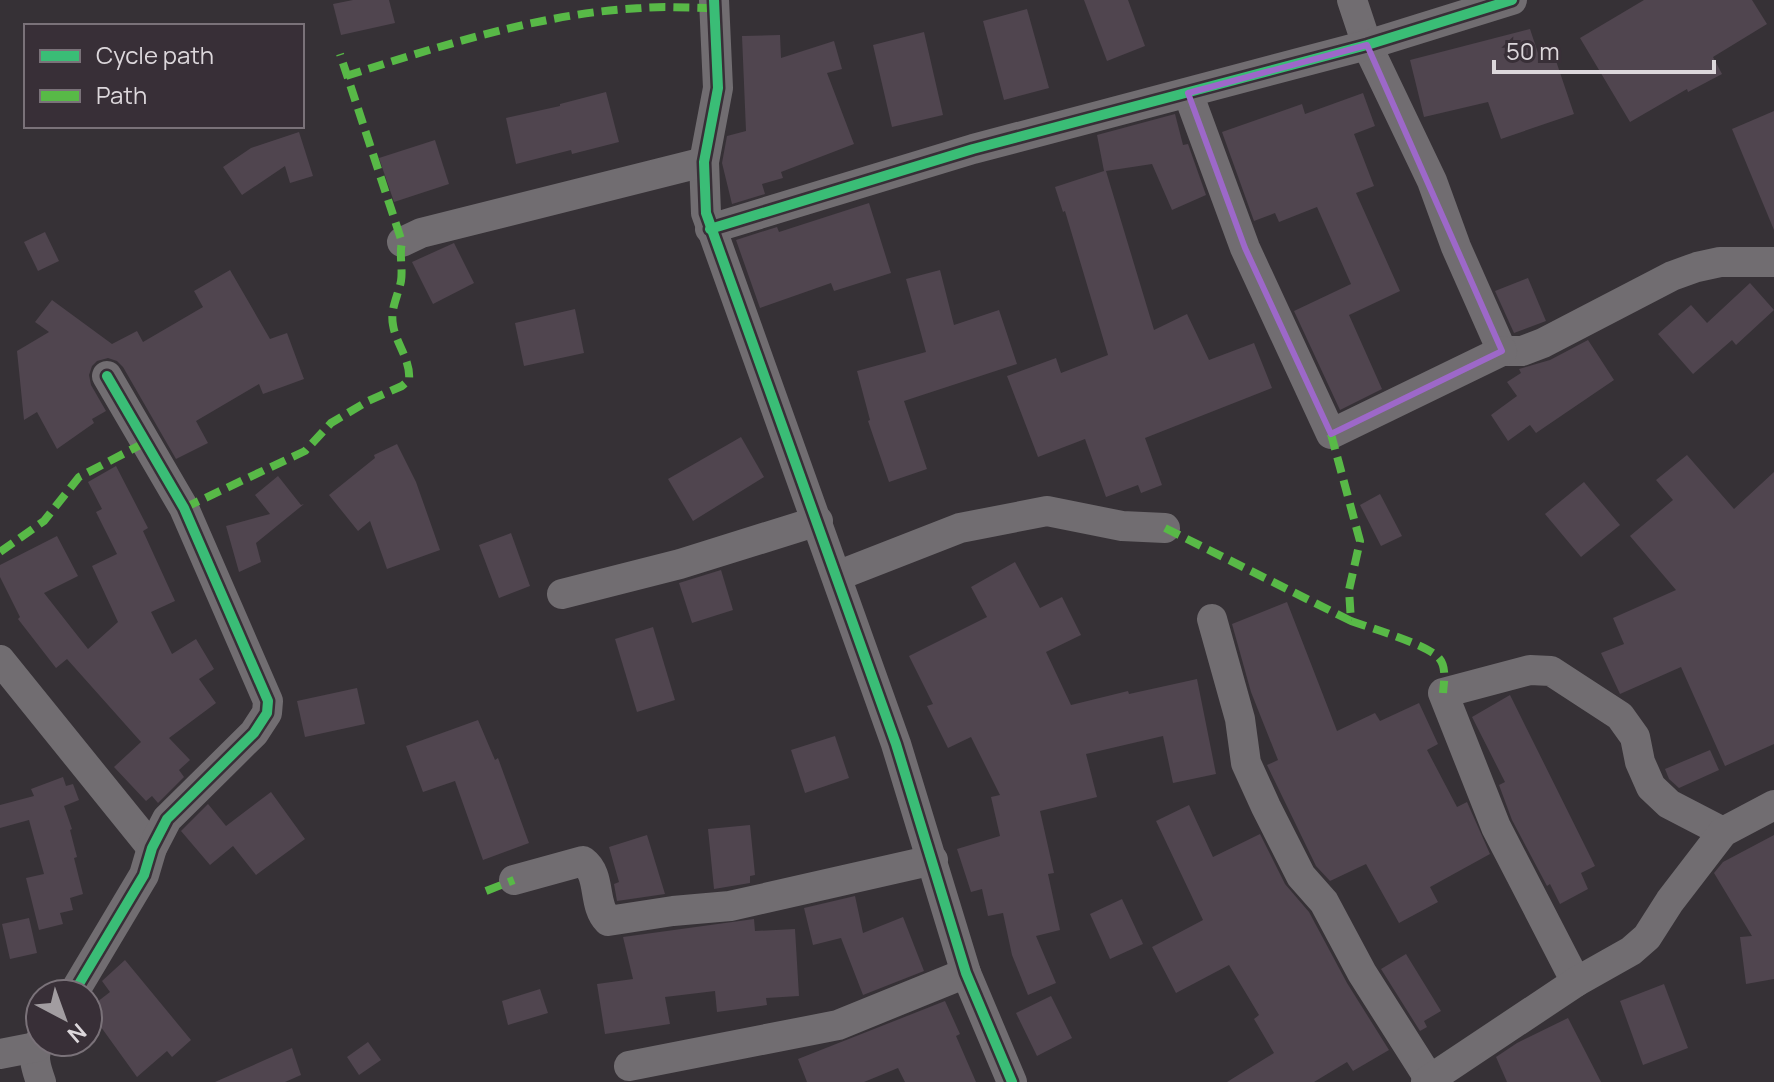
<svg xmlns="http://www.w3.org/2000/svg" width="1774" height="1082" viewBox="0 0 1774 1082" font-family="Manrope,sans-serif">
  <rect width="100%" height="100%" fill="#363136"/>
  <!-- building -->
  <g fill="#50454f">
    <path d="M353,0H389L395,23L341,35L333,4Z"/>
    <path d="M1084,0H1128L1145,46L1107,61Z"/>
    <path d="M1644,0H1752L1767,24L1713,57L1722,74L1688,92L1687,89L1630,122L1580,38Z"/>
    <path d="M1027,9L1049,88L1004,100L983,21Z"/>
    <path d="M1530,29L1541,62L1554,55L1574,114L1501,139L1488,102L1424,117L1410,60Z"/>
    <path d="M924,32L943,115L892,127L873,45Z"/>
    <path d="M780,35L781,58L834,41L842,69L827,73L854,144L781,172L783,178L762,184L765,194L732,204L722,163L727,136L746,131L742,36Z"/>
    <path d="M606,92L619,142L572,154L571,150L516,164L506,118L560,106V104Z"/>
    <path d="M1363,93L1375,126L1354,134L1374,186L1356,193L1400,291L1349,315L1382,389L1340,410L1294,311L1351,284L1317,207L1279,222L1275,213L1254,221L1222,132L1302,104L1305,114Z"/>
    <path d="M1774,111V230L1732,129Z"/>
    <path d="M1175,114L1183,145L1188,144L1206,195L1172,210L1152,164L1106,171L1154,330L1187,314L1209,360L1254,343L1272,388L1145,438L1162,485L1141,493L1138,485L1106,497L1085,439L1038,457L1007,376L1056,358L1061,373L1108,355L1065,211L1063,212L1055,187L1104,171L1097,135Z"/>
    <path d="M299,132L313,176L290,183L285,166L242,195L223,167L251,148Z"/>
    <path d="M435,140L449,184L394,202L379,158Z"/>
    <path d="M869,203L891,273L834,291L831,283L760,308L736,240L777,227L779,232Z"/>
    <path d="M45,232L59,261L38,271L24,242Z"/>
    <path d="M454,243L474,283L433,304L412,262Z"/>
    <path d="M230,270L270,339L287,333L304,379L263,394L259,384L196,421L208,443L176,459L123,367L117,361L108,358L97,361L92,366L89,375L91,385L106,411L92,419L94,423L57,449L37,412L24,420L17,351L49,332L35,322L52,300L112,344L137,331L143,342L203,307L194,291Z"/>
    <path d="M940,270L954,325L999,310L1017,364L904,401L927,469L889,482L868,421L870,420L857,371L926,352L906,279Z"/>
    <path d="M1528,278L1546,321L1514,333L1495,291Z"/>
    <path d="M1750,283L1774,310L1736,345L1732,340L1693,374L1658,334L1691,305L1707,323Z"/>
    <path d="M575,309L584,353L524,366L515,323Z"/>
    <path d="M1588,340L1614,380L1536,433L1530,425L1508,441L1491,415L1517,396L1507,382L1521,373L1519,369L1550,360Z"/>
    <path d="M741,437L764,477L693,521L668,479Z"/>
    <path d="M397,444L416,482L440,550L387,569L370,521L358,531L329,495L375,458L374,455Z"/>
    <path d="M1687,455L1734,509L1774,472V744L1725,766L1681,667L1620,694L1601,653L1624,644L1613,618L1676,590L1630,536L1673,500L1656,480Z"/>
    <path d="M116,466L148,528L143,531L175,601L151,612L172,654L196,639L214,669L199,679L216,703L169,738L190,760L179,770L184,777L158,803L152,796L146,801L114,767L141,742L67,659L56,668L18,619L20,617L0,577V565L57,536L78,576L44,593L88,649L118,622L92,566L117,554L96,512L102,509L88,482Z"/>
    <path d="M278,476L301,505L304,504L256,543L261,562L239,572L226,526L270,514L255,495Z"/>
    <path d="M1584,482L1620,525L1581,557L1545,514Z"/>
    <path d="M1380,494L1402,536L1381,546L1360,505Z"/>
    <path d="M511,533L530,586L499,598L479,545Z"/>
    <path d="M1015,562L1040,608L1062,597L1081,635L1046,652L1071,705L1128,691L1129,694L1197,679L1216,774L1173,783L1163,736L1086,754L1097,797L1040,811L1054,873L1048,874L1060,930L1036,936L1056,983L1028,995L1012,955L1003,913L988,916L982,889L971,892L957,849L1000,836L991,797L1000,795L971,737L948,748L927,706L933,704L909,656L987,617L971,587Z"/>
    <path d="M721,570L733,610L692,623L679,583Z"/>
    <path d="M1287,602L1337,731L1375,713L1380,721L1419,703L1438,744L1427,750L1457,807L1467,802L1490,854L1430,887L1438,902L1399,923L1366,864L1330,881L1316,866L1267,765L1278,760L1251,692L1232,624Z"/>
    <path d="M653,627L675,700L637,712L615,639Z"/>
    <path d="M357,688L365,724L305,737L297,701Z"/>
    <path d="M1510,695L1595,866L1581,873L1588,889L1560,904L1550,884L1547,886L1512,820L1499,785L1505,782L1472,717Z"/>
    <path d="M478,720L495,760L498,758L529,843L483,860L455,781L423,792L406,746Z"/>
    <path d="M835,736L849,778L805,793L791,750Z"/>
    <path d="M1710,750L1719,770L1679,788L1669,779L1665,769Z"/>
    <path d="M63,777L66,786L73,784L79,800L64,806L72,829L70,830L77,857L74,858L83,894L70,898L73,910L60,913L63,924L39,930L26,878L44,874L29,820L0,828V805L34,796L31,789Z"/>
    <path d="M271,792L305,839L256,875L233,846L210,865L181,831L208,804L226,826Z"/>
    <path d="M1189,805L1213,857L1260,834L1285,884L1309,912L1347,983L1389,1050L1353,1071L1347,1062L1314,1082H1227L1274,1053L1254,1019L1259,1015L1229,965L1176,993L1152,947L1203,920L1156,821Z"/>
    <path d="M750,825L755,875L750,876V883L714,889L708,829Z"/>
    <path d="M647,835L665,894L617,901L614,884L619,882L609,847Z"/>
    <path d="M1774,835V979L1746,984L1740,937L1752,936L1714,873L1723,862Z"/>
    <path d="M855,896L863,933L903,917L924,971L863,995L841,938L813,945L804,908Z"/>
    <path d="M1122,899L1143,944L1110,959L1090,914Z"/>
    <path d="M29,918L37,953L10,959L2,924Z"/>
    <path d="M754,919L755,931L795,929L799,996L766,998L767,1005L717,1012L715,991L665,997L670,1024L605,1034L597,984L633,979L623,937Z"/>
    <path d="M1406,954L1441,1011L1424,1021L1427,1027L1420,1031L1381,969Z"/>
    <path d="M125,960L191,1040L172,1057L167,1051L137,1077L88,1009L110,992L102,981Z"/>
    <path d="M1664,984L1688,1048L1643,1065L1620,1001Z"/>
    <path d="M540,989L548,1013L508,1025L502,1001Z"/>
    <path d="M1051,996L1072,1038L1037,1056L1016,1013Z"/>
    <path d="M945,1001L960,1034L956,1036L976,1082H905L898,1068L864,1082H807L798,1059Z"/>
    <path d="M1568,1018L1601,1082H1507L1496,1057L1517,1043Z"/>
    <path d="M368,1042L381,1060L359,1075L347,1057Z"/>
    <path d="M292,1048L301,1075L285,1082H215Z"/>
  </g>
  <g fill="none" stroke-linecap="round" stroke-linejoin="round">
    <!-- street -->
    <g stroke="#716d71" stroke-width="30">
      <path d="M714,0L718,88L704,162L706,213L896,744L966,973L1012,1082"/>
      <path d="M1352,0L1367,45L1432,181L1456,247L1502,351H1522L1543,343L1672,276L1697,267L1720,262H1774"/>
      <path d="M1188,93L1245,248L1331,434L1502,351"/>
      <path d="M710,229L973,149L1367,45L1512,0"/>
      <path d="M402,242L421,233L704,162"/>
      <path d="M837,576L960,528L1047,511L1122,526L1165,528"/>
      <path d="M562,594L680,564L818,521"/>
      <path d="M1212,619L1240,719L1246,763L1266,807L1301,876L1324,902L1362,973L1430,1080"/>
      <path d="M0,660L152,848"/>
      <path d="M514,880L583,861C602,875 592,905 608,921L673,911L730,906L933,860"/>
      <path d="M1576,982L1496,827L1443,693L1530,670L1551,671L1620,716L1635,737L1640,762L1651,787L1669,804L1723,832"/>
      <path d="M73,994L144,875L152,848L167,819L254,733L267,713L268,701L184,508L107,376"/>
      <path d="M40,1041C31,1054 36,1068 41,1082"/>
      <path d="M0,1054L36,1047"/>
      <path d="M629,1066L838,1025L966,973"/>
      <path d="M1426,1082L1576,982L1631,951L1647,937L1670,901L1723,832L1774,805"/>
    </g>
    <!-- quiet -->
    <g stroke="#58b947" stroke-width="8" stroke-dasharray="16 8" stroke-linecap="butt">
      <path d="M346,76C440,46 542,13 641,8C665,6 690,8 715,8"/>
      <path d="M1331,434L1360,541L1349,590L1351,621C1371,628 1425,644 1438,657C1447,666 1444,681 1443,693"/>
      <path d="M184,508L305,451L331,423L368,401L402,386L409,380C411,360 396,344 393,325C390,309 398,296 401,281C403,268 399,255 402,242L340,54"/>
      <path d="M1165,528L1351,621"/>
      <path d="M0,552L44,521L79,477L146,442"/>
      <path d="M486,891L514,880"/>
    </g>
    <defs>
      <g id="cycleway">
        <path d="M714,0L718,88L704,162L706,213L896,744L966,973L1012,1082"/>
        <path d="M710,229L973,149L1367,45L1512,0"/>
        <path d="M73,994L144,875L152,848L167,819L254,733L267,713L268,701L184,508L107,376"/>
      </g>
    </defs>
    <!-- cycleway casing -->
    <use href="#cycleway" stroke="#382f37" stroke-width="15"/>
    <!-- cycleway -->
    <use href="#cycleway" stroke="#3abd76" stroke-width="10"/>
  </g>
  <!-- marked area -->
  <path fill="none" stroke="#9d68c9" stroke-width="6" stroke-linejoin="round" d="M1367,45L1502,351L1331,434L1245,248L1188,93Z"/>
  <!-- legend -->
  <rect x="24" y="24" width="280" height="104" fill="#382f37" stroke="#7a7279" stroke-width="2"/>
  <rect x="40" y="50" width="40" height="12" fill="#3abd76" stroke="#7a7279" stroke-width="2"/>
  <text x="96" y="64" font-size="24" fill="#dcd7db">Cycle path</text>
  <rect x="40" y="90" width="40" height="12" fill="#58b947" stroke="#7a7279" stroke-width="2"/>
  <text x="96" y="104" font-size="24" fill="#dcd7db">Path</text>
  <!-- north arrow -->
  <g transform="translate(64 1018) rotate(139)"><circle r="38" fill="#382f37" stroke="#7a7279" stroke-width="2"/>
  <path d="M0-6L14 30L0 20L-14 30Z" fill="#a29da1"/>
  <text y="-12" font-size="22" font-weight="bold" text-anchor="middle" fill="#dcd7db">N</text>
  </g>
  <!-- scale -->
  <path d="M1494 60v12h220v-12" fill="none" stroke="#dcd7db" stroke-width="4"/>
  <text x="1506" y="60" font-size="24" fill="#dcd7db" stroke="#382f37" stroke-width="6" paint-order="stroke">50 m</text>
</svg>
